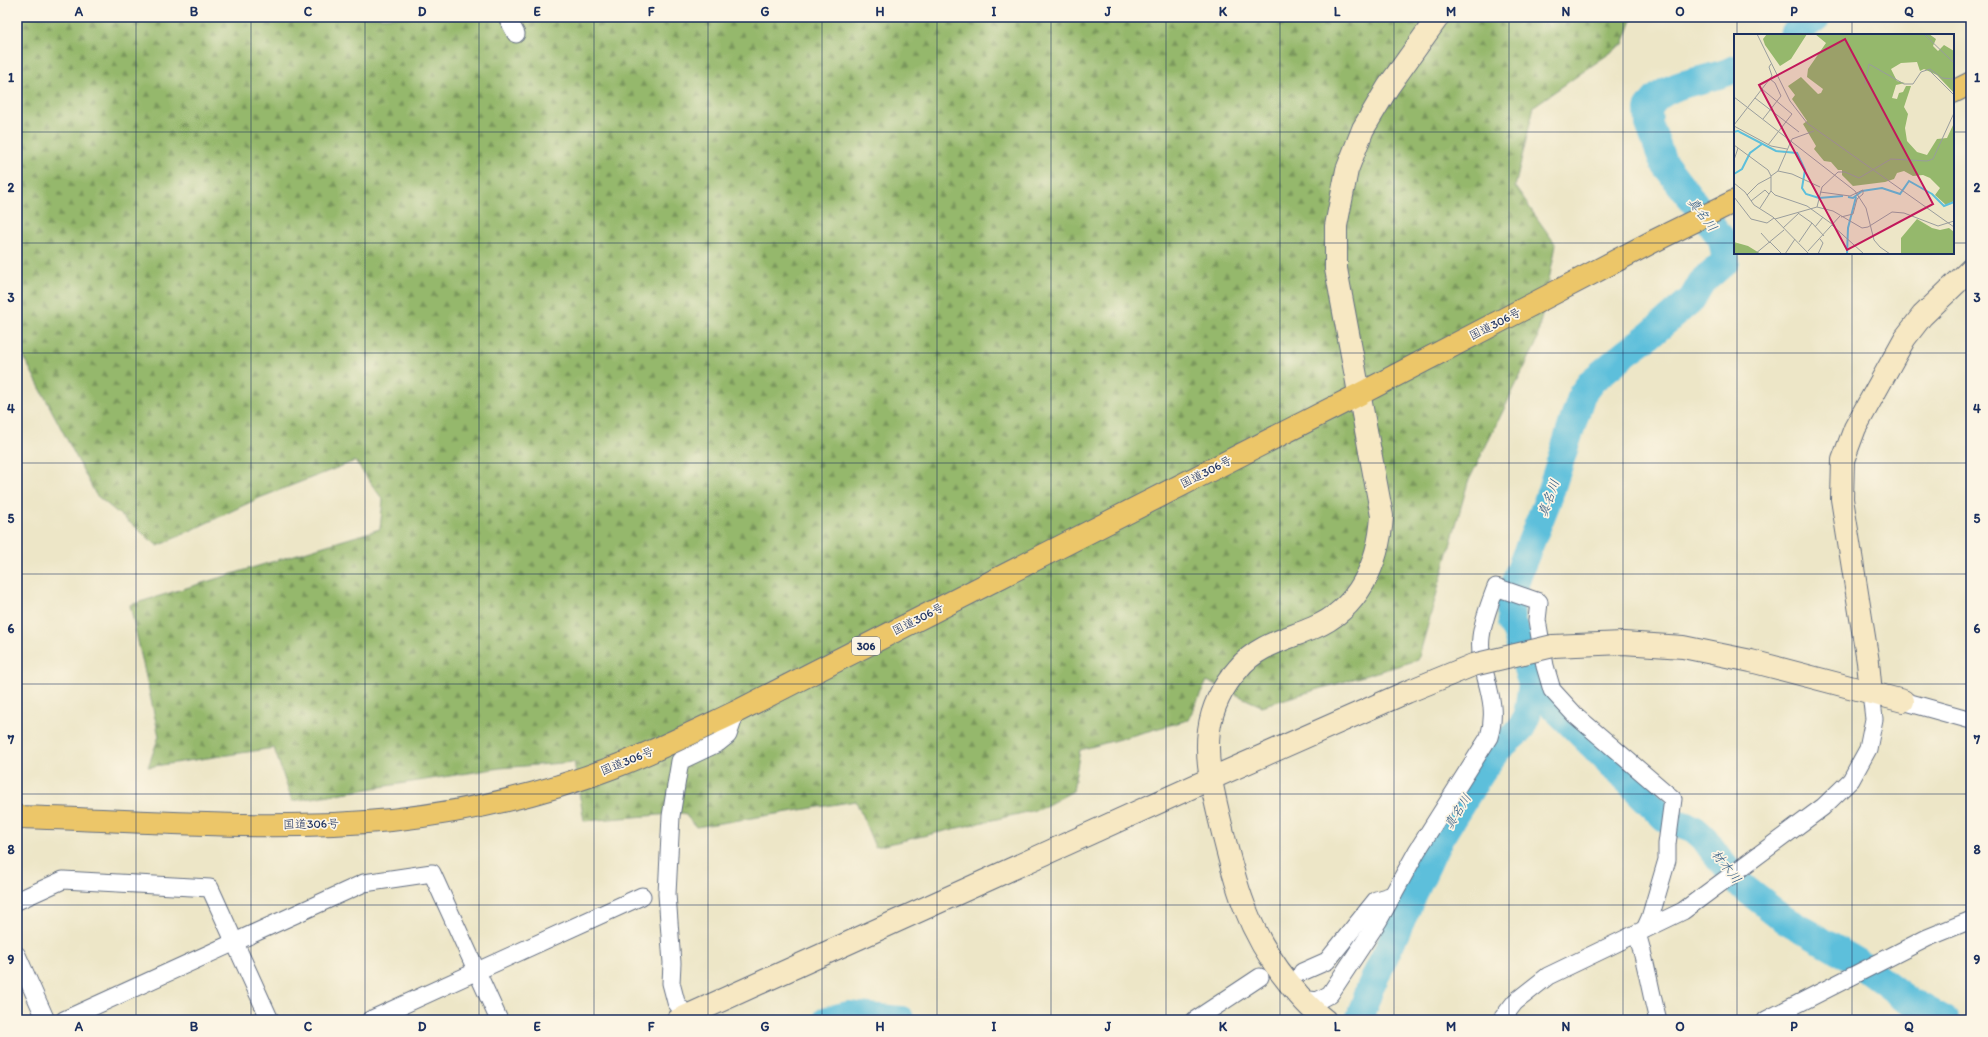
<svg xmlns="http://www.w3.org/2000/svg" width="1988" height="1037" viewBox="0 0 1988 1037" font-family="Itim,'Klee One',sans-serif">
  <defs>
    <pattern id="forest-firs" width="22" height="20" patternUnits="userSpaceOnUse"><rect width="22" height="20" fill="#95b86c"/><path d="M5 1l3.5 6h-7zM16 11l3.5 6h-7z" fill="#79965c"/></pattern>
  </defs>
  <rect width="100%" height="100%" fill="#fcf5e5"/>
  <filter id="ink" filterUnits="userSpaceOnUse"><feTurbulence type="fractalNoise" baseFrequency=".025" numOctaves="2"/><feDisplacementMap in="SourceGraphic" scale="8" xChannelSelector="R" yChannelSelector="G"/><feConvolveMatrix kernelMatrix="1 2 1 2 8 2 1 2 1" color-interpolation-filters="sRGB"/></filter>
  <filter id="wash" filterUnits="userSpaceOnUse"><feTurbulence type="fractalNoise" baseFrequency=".012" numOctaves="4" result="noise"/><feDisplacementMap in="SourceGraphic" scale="16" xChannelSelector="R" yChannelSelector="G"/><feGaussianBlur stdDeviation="0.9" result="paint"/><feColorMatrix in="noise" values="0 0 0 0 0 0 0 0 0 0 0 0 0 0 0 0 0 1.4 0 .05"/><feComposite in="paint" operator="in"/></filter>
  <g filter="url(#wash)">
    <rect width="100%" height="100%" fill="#ede6c7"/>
    <!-- forest -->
    <path fill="url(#forest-firs)" stroke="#587465" d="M17,17H1633L1623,44L1534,106L1515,187L1556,245L1536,344L1468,482L1418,660L1261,706L1207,681L1188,720L1080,750L1073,791L1040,809L875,847L856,801L696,827L684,813L584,821L574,762L500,768L292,801L274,748L148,767L159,736L130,605L380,529L383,500L355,461L259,498L158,546L96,495L17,344Z"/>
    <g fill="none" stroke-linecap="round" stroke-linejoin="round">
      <!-- river -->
      <g stroke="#5dbfdb" stroke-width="28">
        <path d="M1793,35L1817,17"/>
        <path d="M1532,685L1665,818L1694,829L1704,838L1722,863L1743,887L1784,919L1856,961L1905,998L1945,1020"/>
        <path d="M827,1020L848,1015L901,1020"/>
        <path d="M1359,1020L1370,988L1438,841L1481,772L1497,750L1521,729L1527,715L1532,685L1516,632L1511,623L1510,604L1518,574L1547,502L1582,394L1592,381L1627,352L1650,335L1692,299L1701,283L1726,261L1722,239L1663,162L1649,124L1648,109C1651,105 1654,100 1658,97C1679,80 1711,81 1735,69"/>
      </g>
    </g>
  </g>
  <g filter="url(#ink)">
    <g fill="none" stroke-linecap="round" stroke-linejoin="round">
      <defs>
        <g id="street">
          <path d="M507,17L516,34"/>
          <path d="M1903,701L1971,720"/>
          <path d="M17,901L63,880L210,888L270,1020"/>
          <path d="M1637,934C1646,961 1650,991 1658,1020"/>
          <path d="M17,955L46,1020"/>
          <path d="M1302,972L1327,961L1376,900L1393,895"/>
          <path d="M1302,999L1317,1001L1330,994L1379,920L1417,851L1489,737C1501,698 1477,672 1481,637C1483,620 1490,603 1496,587L1539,602L1537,620L1545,666L1552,690L1575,715L1673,799L1667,844V860L1650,918L1645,929"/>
          <path d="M64,1020L364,883L432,873L499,1020"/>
          <path d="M370,1020L642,896"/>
          <path d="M689,1020L676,1002L671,983L672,963L667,894L671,816L680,761L718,743L728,735L736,712"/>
          <path d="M1195,1020L1260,977"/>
          <path d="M1501,1020L1515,1002L1548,976L1683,911L1823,807L1851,780L1868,749L1874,719L1871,693"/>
          <path d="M1766,1020L1927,938L1971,920"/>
        </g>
        <g id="secondary">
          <path d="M1553,646L1623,643L1683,647L1751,661L1903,701"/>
          <path d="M1871,693L1868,662L1842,499L1843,460L1855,428L1905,338L1922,316L1971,269"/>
          <path d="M678,1020L1210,779L1407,692L1473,665"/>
          <path d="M1325,1020C1310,1009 1299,996 1288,982C1247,931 1235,884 1220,821C1213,791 1205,761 1209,730C1212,707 1223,686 1238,669C1257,645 1287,639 1313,628C1359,609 1379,563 1382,516L1336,269V226L1347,170L1363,129L1388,87L1438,17"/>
        </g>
        <g id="highway">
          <path d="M1953,92L1971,83"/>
          <path d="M17,817C141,820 267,832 391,820C466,812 544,794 614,767C656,751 696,731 736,712L1360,394L1652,242L1735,201"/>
        </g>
      </defs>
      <!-- street casing -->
      <use href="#street" stroke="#646f83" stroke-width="19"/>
      <!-- secondary casing -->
      <use href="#secondary" stroke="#646f83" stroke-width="24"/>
      <!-- highway casing -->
      <use href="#highway" stroke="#646f83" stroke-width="24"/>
      <!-- street -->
      <use href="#street" stroke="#fff" stroke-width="17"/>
      <!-- secondary -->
      <use href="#secondary" stroke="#f7e8c3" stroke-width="22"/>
      <!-- highway -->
      <use href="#highway" stroke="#ecc669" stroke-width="22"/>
      <defs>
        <path id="secondary-bridge" d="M1473,665L1553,646"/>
      </defs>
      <!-- secondary-bridge casing -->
      <use href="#secondary-bridge" stroke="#646f83" stroke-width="24" stroke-linecap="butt"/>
      <!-- secondary-bridge -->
      <use href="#secondary-bridge" stroke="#f7e8c3" stroke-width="22"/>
    </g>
  </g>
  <!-- grid -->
  <path fill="none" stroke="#1b2f5e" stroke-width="1" stroke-opacity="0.55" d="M136,17V1020M251,17V1020M365,17V1020M479,17V1020M594,17V1020M708,17V1020M822,17V1020M937,17V1020M1051,17V1020M1166,17V1020M1280,17V1020M1394,17V1020M1509,17V1020M1623,17V1020M1737,17V35M1852,17V35M17,132H1735M1953,132H1971M17,243H1735M1953,243H1971M1737,253V1020M1852,253V1020M17,353H1971M17,463H1971M17,574H1971M17,684H1971M17,794H1971M17,905H1971"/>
  <g text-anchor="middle" stroke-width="3.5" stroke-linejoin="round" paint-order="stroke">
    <!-- shield labels -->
    <rect fill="#fcf5e5" stroke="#5e6a86" stroke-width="1" x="852" y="637" width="28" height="18" rx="3"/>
    <g font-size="11" font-weight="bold" fill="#1b2f5e">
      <text x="866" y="650">306</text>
    </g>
    <!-- street labels -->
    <g font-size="12" fill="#1b2f5e" stroke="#fcf5e5">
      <text transform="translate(1495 324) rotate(-27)" y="4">国道306号</text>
      <text transform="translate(1206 472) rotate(-27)" y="4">国道306号</text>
      <text transform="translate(918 619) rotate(-27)" y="4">国道306号</text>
      <text transform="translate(627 761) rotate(-22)" y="4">国道306号</text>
      <text transform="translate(311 824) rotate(-1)" y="4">国道306号</text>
    </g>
    <!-- water labels -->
    <g font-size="13" font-style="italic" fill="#2f5a84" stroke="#fcf5e5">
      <text transform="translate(1703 214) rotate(53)" y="5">真名川</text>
      <text transform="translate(1548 498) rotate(-70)" y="5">真名川</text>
      <text transform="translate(1457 811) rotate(-58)" y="5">真名川</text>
      <text transform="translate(1727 866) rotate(52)" y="5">材木川</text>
    </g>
  </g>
  <!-- overview -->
  <g transform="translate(1734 34)">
    <rect width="220" height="220" fill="#ede6c7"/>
    <path d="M33,0H73L57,25L46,32L31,11L29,5ZM81,0H195L202,5L199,12L204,17L210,11L220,17V59L203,41L190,35L186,37L183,28L167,29L157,35L163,47L171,49L162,51L158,64L163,65L165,59L169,58L172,52H177L170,73L174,80L171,94L173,107L183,118L193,121L203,105L213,104L220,89V167L212,171L201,161L206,154L196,144L189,141L179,142L170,137L163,139L160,145L151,148L119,152L108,141V136H104L97,128L90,127L80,115L82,112L69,90L73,87L58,65L61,61L54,52L67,43L84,60L87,59L89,55L73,43L74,35L92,9ZM183,185L198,194L206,196L215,194L220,198V220H167V204ZM0,208L14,212L27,220H0Z" fill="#95b86c"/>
    <path fill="none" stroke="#5dbfdb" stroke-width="2" d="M0,98L4,97L42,117L63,119L71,136L68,154L72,160L85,164L109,162M0,140L8,135L16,119L28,110M114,163L119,164L128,157L148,154L166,160L175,147L198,160L210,172L220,168M113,220L114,194L122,163"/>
    <path fill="none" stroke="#999d9d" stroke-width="1" d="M23,0L56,67L73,89L220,193M190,0L220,29M194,35L220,61M131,50L135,30L170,50H179L187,38L196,35L208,44L220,45M28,55L58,80L34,111M0,63L121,157L132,174L140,206L146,213L156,220M21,64L65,98M29,85L47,62L41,49L36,45M0,91L38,42L35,33L37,30M0,92L37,112L53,115M0,111L34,136L37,142V157L41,161L73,172L98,190M0,126L4,114M44,137L58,140L86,153M37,142L44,137L58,105L80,97M0,149L11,158L20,171L39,183L75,220M86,158L116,162L129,156V160L123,165L119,180L107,183M13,161L24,150L37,143M0,163L17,185L33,189L40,184M17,167L31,156L35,160M83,173L88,153L104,138H111L125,144L157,125L193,127L199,125L220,79M26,174L37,157M64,179L78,189M41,185L83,173L99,177L128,194L134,193L158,178L170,179L204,192L220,187M98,191L130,220M81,193L89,183M49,194L65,179M27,199L36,209M36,208L48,220M65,208L78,189L90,202M74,217L106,182M21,220L50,196M51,220L61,205M84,220L89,209L86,205"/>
    <path fill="#c2185b" fill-opacity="0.15" stroke="#c2185b" stroke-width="2" d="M111,5L199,170L113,216L25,51Z"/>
    <rect width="220" height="220" fill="none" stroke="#1b2f5e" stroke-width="2"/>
  </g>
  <!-- margin -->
  <rect width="1988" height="1037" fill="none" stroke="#fcf5e5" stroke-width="44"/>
  <rect x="22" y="22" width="1944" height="993" fill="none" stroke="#1b2f5e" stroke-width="1.5"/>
  <g font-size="13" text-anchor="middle" font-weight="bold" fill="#1b2f5e">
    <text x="79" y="16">A</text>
    <text x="194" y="16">B</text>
    <text x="308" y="16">C</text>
    <text x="422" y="16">D</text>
    <text x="537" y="16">E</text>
    <text x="651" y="16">F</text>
    <text x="765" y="16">G</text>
    <text x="880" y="16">H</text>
    <text x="994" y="16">I</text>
    <text x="1108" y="16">J</text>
    <text x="1223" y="16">K</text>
    <text x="1337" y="16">L</text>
    <text x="1451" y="16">M</text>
    <text x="1566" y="16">N</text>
    <text x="1680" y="16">O</text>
    <text x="1794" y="16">P</text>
    <text x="1909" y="16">Q</text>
    <text x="11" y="82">1</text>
    <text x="1977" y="82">1</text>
    <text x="11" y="192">2</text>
    <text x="1977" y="192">2</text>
    <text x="11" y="302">3</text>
    <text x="1977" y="302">3</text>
    <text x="11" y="413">4</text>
    <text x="1977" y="413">4</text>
    <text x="11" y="523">5</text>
    <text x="1977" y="523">5</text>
    <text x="11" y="633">6</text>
    <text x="1977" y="633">6</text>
    <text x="11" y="744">7</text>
    <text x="1977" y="744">7</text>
    <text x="11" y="854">8</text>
    <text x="1977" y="854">8</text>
    <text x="11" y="964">9</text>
    <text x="1977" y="964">9</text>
    <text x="79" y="1031">A</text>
    <text x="194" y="1031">B</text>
    <text x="308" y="1031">C</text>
    <text x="422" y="1031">D</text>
    <text x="537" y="1031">E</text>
    <text x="651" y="1031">F</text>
    <text x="765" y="1031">G</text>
    <text x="880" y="1031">H</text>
    <text x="994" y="1031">I</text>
    <text x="1108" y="1031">J</text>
    <text x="1223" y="1031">K</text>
    <text x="1337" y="1031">L</text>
    <text x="1451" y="1031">M</text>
    <text x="1566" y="1031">N</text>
    <text x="1680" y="1031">O</text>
    <text x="1794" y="1031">P</text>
    <text x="1909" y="1031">Q</text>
  </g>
</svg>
